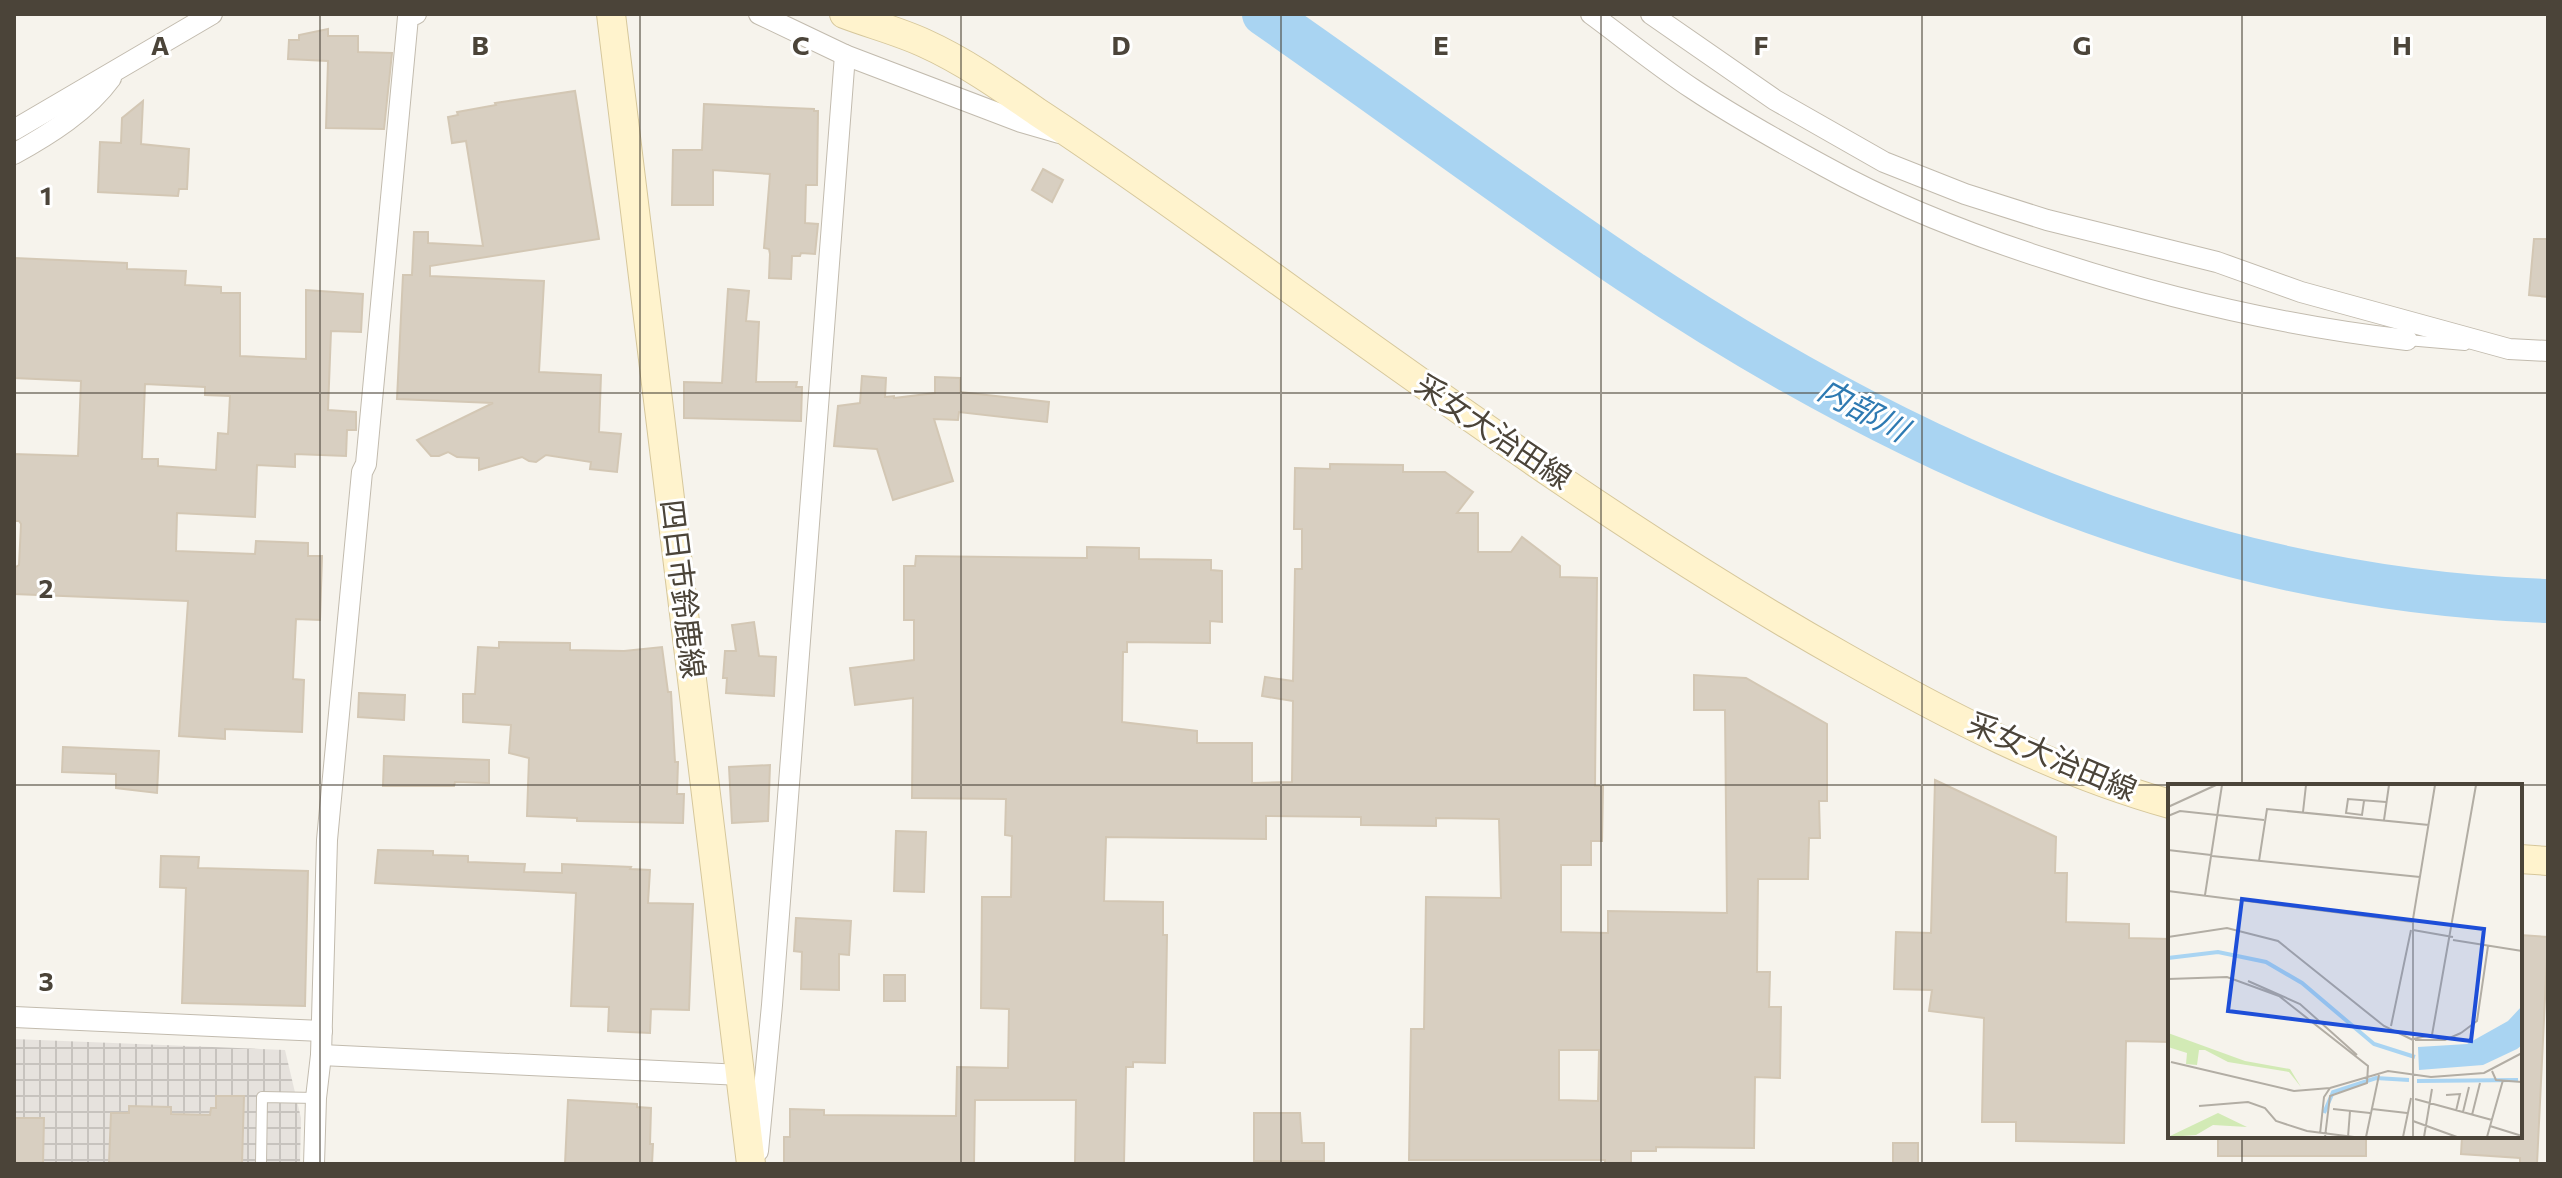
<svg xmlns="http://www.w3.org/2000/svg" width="2562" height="1178" viewBox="0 0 2562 1178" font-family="Commissioner,'Noto Sans JP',sans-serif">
  <defs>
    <pattern id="industrial-grid" width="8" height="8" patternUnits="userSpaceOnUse" patternTransform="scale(2)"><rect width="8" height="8" fill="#e6e2dd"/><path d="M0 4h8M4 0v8" fill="none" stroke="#c7c3be"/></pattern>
  </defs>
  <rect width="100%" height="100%" fill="#f6f3ec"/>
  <!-- industrial -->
  <path fill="url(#industrial-grid)" d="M14,1039L285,1050L301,1118L300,1164H14Z"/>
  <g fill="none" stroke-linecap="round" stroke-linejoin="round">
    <!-- river -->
    <path stroke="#a9d4f2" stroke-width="44" d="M1264,14C1387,99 1506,189 1630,272C1909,458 2208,590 2548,601"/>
  </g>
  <!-- building -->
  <g fill="#d8cfc1" stroke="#d3c7b4" stroke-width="2" fill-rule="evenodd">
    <path d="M328,29V36H358V52L392,53L384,129L326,128L328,61L288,59L289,40H299V35Z"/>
    <path d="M575,91L599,239L430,266V276L544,281L539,372L601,375L599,432L621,434L617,472L590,469L591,462L546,455L536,462L529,461L522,457L479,470V458L457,457L448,452L439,456H431L417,440L493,403L397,399L403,275H412L414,232H428V243L483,246L466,141L452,143L448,117L458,115L457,112L496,105L495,103Z"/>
    <path d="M143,101L141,144L189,149L187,189H179L178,196L98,192L100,142L121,143L122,118Z"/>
    <path d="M704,104L814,109V111H818L817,185H806L805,223L818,224L815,254L801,253L800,256H792L791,279L769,278L770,254L769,249L764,248L770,174L713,170V205H672L673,150H702Z"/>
    <path d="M1043,169L1063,180L1052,202L1032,190Z"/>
    <path d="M2534,239H2548V297L2529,295Z"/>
    <path d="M14,258L127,263V269L186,271L185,285L221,287V293H240V356L306,359V290L363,294L361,332L331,331L328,410L356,412V430H347L346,456L295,454V467L257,465L255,517L177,513L176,551L255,554L256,541L308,543V556H322L320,620L296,619L293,679L304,680L302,732L225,729V739L179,736L188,601L14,594V568L19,565L21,524L19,521H14V454L78,456L81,381L14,378ZM145,384L205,387V395L230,396L228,434L218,433L216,470L158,466V459H142Z"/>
    <path d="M728,289L749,291L746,321L759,322L756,382H797L796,387H802L801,421L684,418V382L722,383Z"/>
    <path d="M862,376L886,378L885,397L894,396V398L935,393V377L960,378V392L1049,402L1047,422L959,412L958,420L934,419L953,481L893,500L877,449L834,446L838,406L860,403Z"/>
    <path d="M1330,464L1403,465V472H1445L1473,492L1457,513H1478V552H1511L1522,537L1560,566V577L1597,578L1595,786H1603L1602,841H1591V865H1561V932L1608,933V911L1727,913L1725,710H1694V675L1746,678L1827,724V801H1819L1820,838H1809L1808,879H1758L1757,972H1770L1769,1007H1781L1780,1078L1755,1077L1754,1148L1656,1147V1151H1631V1164L1605,1163V1160H1409L1411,1029H1424L1426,897L1501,898L1499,819L1436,818V826L1361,825V817L1266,816V839L1106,837L1104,901L1163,902V935H1167L1165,1063L1133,1062V1067H1126L1124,1164L1075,1163L1076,1100H975L974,1164H784V1137H790V1109L824,1110V1115L956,1116L957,1067L1008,1068L1009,1009L981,1008L982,897H1011L1012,836L1005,835L1006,799L912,798L913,698L855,705L850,668L914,660V620H904V566H915L916,556L1087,558V547L1139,548V559L1211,560V570L1222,571V622L1210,621V643L1127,642V652H1123L1122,722L1197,731V743H1252V783L1292,782L1293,701L1262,696L1265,677L1293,681L1295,569H1302V529H1294L1295,468L1330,469ZM1559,1050H1599L1598,1101L1559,1100Z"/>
    <path d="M754,622L759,656L776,657L774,696L726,693L727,678H723L725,651H736L732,625Z"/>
    <path d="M499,642L570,643V650L624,651L662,647L668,692H671L675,762H678L677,794H684L683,823L577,821V818L527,816L529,758L509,753L511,725L463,722V694H475L478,647L499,648Z"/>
    <path d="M359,693L405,695L404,720L358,717Z"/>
    <path d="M63,747L159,751L157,793L116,788V774L62,772Z"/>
    <path d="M384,756L489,760V783L455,782L454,786H383Z"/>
    <path d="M770,765L768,821L732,823L729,767Z"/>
    <path d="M1935,780L2056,837L2055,873H2067L2066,922L2129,924V938L2170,939V1042L2126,1041L2124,1143L2016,1141V1122H1982L1984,1018L1929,1011L1932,990L1894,989L1896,932L1931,933Z"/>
    <path d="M896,831L926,832L924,892L894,891Z"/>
    <path d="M378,850L433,851V855L468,856V862L525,864L524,872L562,873V864L631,867L630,869L650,870L648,903L693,904L689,1010L651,1009L650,1033L608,1031L609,1007L571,1006L576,893L375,883Z"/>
    <path d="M161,856L199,857L198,868L308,871L305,1006L182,1003L186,888L160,887Z"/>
    <path d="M796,918L851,921L849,955L839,954V990L801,989L802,952L794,951Z"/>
    <path d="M2520,935L2548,937L2537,1164H2520V1158L2461,1154L2462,1136H2520Z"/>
    <rect x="884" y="975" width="21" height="26"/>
    <path d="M216,1096H244L242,1164L109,1163L111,1113H129V1106L171,1107V1114L210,1115L211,1108H216Z"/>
    <path d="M568,1100L637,1104V1107L651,1108L650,1144H653L652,1164H565Z"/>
    <path d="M1254,1113H1300L1302,1143H1324V1161H1254Z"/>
    <path d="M14,1118H44L43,1164H14Z"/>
    <rect x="2218" y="1136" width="148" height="20"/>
    <path d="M1893,1143H1918V1163L1893,1164Z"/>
  </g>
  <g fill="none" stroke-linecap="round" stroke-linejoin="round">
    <defs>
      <g id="service">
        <path d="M2407,340L2465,345"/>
        <path d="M261,1164L262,1097L316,1098"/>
      </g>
      <g id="minor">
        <path d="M759,14L845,55L1021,122L1059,133"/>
        <path d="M1591,14C1625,39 1658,66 1693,89C1735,117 1780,142 1824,166C1896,206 1974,236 2053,261C2169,299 2286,326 2407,340"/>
        <path d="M1651,14L1775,100L1884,162L1965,194L2047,220L2217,262L2301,292L2509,349L2548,351"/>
        <path d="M14,130L212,14"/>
        <path d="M14,154C50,134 87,111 111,78"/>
        <path d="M14,1017L322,1031"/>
        <path d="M321,1055L742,1075"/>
        <path d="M758,1151L772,1005L845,55"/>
        <path d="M314,1164L316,1098L321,1055L327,840L362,472L366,464L408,17L416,14"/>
      </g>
      <g id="secondary">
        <path d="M611,14L751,1164"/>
        <path d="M844,14C870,24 898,31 924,43C964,61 1001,87 1037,112C1109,159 1178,209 1248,259C1442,398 1636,540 1844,657C1948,716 2055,772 2170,804"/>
        <path d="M2520,859L2548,861"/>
      </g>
    </defs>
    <!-- service casing -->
    <use href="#service" stroke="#c2bbae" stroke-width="12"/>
    <!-- minor casing -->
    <use href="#minor" stroke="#c2bbae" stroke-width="22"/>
    <!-- secondary casing -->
    <use href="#secondary" stroke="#d6c79b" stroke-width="30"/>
    <!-- service -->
    <use href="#service" stroke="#fff" stroke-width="10"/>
    <!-- minor -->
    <use href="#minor" stroke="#fff" stroke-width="20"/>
    <!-- secondary -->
    <use href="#secondary" stroke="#fff3cd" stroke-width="28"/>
  </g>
  <!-- grid -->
  <path fill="none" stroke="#4b4439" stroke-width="2" stroke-opacity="0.55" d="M320,14V1164M640,14V1164M961,14V1164M1281,14V1164M1601,14V1164M1922,14V1164M2242,14V786M14,393H2548M14,785H2548M2242,1136V1164"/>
  <g text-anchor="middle" stroke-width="6" stroke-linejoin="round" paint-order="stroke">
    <!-- street labels -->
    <g font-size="30" fill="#4b4439" stroke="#fff">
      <text transform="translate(1493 432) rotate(34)" y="10">采女大治田線</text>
      <text transform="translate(682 589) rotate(83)" y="10">四日市鈴鹿線</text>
      <text transform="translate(2052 757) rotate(23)" y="10">采女大治田線</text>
    </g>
    <!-- water labels -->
    <g font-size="32" font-style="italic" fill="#2e7ab2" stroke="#fff">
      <text transform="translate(1863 410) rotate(28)" y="11">内部川</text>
    </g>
  </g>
  <!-- overview -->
  <g transform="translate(2168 784)">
    <rect width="354" height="354" fill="#f6f3ec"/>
    <path d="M0,249L77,277L122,285L133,303L121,288L60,278L37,266H31L29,281L18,280L19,269L0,263ZM50,329L79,343L45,341L28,351L0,353Z" fill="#d2eab5"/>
    <path d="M354,222V261L349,265L315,281L251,286L250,263L299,260L340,237Z" fill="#a9d4f2"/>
    <path fill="none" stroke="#a9d4f2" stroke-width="4" d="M0,174L50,168L98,178L134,199L206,260L247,273M249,297L350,296M156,329L165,308L208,294L241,296"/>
    <path fill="none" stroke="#b2ada4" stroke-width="2" d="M196,17L194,31L178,29L180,15L218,18M0,23L48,1M135,28L138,1M0,32L12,27L96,36M216,36L221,1M0,66L43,71M44,72L252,93M91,77L99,25L261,41M0,107L245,138M37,111L54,1M245,146L285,153M0,153L59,144L110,157L216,242L245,256M285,156L354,167M0,195L59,193L111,212L200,282L199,299L162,312L157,353M80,197L132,220L189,271M223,242L243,146M293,249L309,237L320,162M245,255L264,251L308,1M247,256H277L293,249M3,278L126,307L162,304L220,287L263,293L316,289L354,269M324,287L328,296L354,298M278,311L292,310L288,327M247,315L324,336M31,322L80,318L97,324L108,337L139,347L186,353M165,325L202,329M204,325L239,329M295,328L301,303M304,331L312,299M245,337L289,353M322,342L354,352M152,350L156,313L162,304M180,353L182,327M198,353L211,291M235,353L243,314M245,353V135L267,1M256,353L264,305M319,353L335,296"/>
    <path fill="#1d4ed8" fill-opacity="0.15" stroke="#1d4ed8" stroke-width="4" d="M74,115L316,145L303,257L60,227Z"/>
    <rect width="354" height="354" fill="none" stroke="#4b4439" stroke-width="4"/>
  </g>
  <g font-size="26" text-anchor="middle" font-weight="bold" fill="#4b4439" stroke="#fff" stroke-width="6" stroke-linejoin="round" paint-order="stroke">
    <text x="160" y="55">A</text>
    <text x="480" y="55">B</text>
    <text x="801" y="55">C</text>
    <text x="1121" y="55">D</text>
    <text x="1441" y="55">E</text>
    <text x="1761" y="55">F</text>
    <text x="2082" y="55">G</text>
    <text x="2402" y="55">H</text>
    <text x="46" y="205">1</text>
    <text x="46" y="598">2</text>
    <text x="46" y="991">3</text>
  </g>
  <!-- border -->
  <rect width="2562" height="1178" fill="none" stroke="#4b4439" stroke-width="32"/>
</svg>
